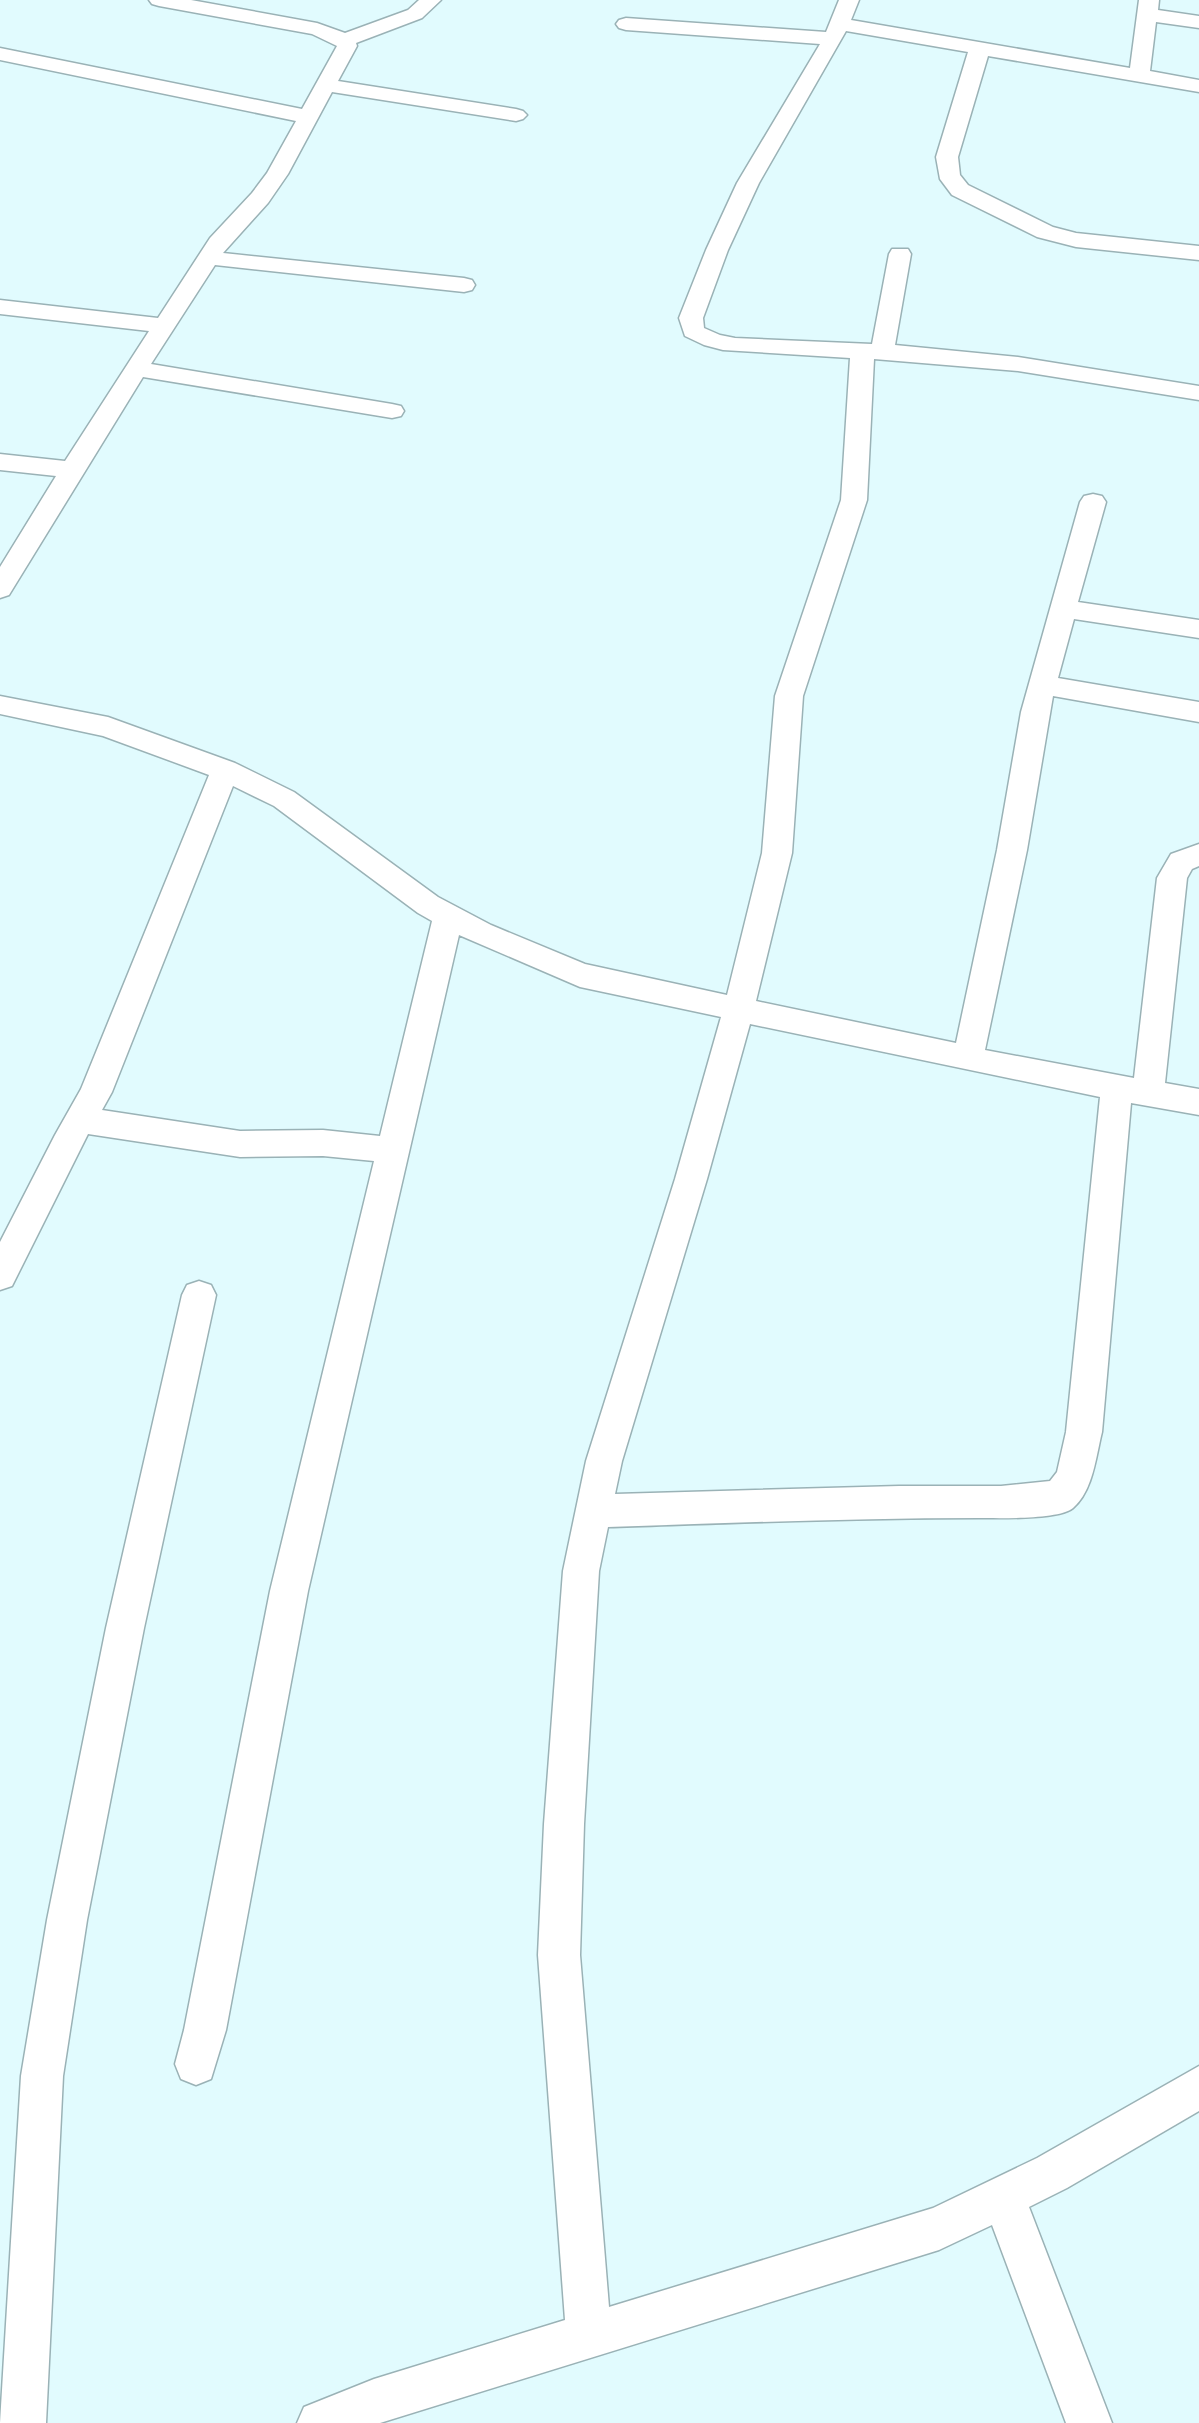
<svg xmlns="http://www.w3.org/2000/svg" width="1199" height="2423" viewBox="0 0 1199 2423" font-family="Barlow,sans-serif">
  <rect width="100%" height="100%" fill="#e1fbfe"/>
  <g fill="none" stroke-linecap="round" stroke-linejoin="round">
    <defs>
      <g id="minor">
        <path d="M149,0H191L317,23L345,33L408,10L419,0H441L422,18L356,43L357,46L338,81L516,109L523,111L527,115L523,119L516,121L332,92L288,174L268,203L223,253L464,278L472,280L475,285L472,290L464,292L215,265L151,364L392,404L401,406L404,411L401,416L392,418L143,377L9,595L0,598V567L56,476L0,470V454L65,461L149,331L0,314V300L158,318L210,238L252,193L267,173L296,121L0,60V48L302,109L337,46L312,34L159,6L152,4Z"/>
        <path d="M839,0H859L851,20L1130,68L1139,0H1159L1158,10L1199,16V28L1156,22L1150,71L1199,80V92L988,56L958,157L960,175L968,185L1053,227L1076,233L1199,246V260L1076,247L1037,237L952,195L940,179L936,157L968,52L846,31L759,183L728,250L703,318L704,328L720,335L735,338L872,344L889,254L892,249H908L911,254L895,345L1018,357L1199,386V400L1018,371L874,359L867,500L803,696L792,853L756,1001L956,1043L997,850L1021,712L1080,502L1084,496L1093,494L1102,496L1106,502L1078,602L1199,620V638L1074,619L1058,678L1199,702V722L1053,696L1027,850L985,1050L1134,1078L1157,878L1171,854L1199,844V866L1192,869L1187,878L1165,1083L1199,1089V1115L1131,1103L1102,1432C1096,1456 1093,1491 1073,1508C1059,1520 998,1518 979,1518C855,1518 732,1523 608,1527L599,1571L584,1824L580,1955L609,2307L933,2208L1037,2158L1199,2066V2111L1067,2188L1029,2207L1112,2423H1066L992,2225L939,2250L380,2423H297L304,2407L374,2379L565,2320L538,1955L544,1824L563,1571L586,1461L675,1179L721,1017L580,987L459,935L308,1591L226,2030L211,2079L196,2085L181,2079L175,2064L184,2030L270,1591L374,1161L323,1156L240,1157L88,1134L12,1286L0,1290V1242L55,1135L81,1089L209,775L103,736L0,714V696L108,717L235,763L294,792L438,897L491,925L585,964L727,995L762,853L775,696L841,500L850,358L723,350L704,345L685,336L679,318L706,250L737,183L820,44L626,30L619,28L616,24L619,20L626,18L826,32ZM233,786L274,806L418,913L432,921L380,1136L323,1130L240,1131L102,1110L112,1092ZM750,1024L1100,1097L1066,1432L1057,1472L1050,1481L1001,1486H899L615,1494L622,1461L707,1179Z"/>
        <path d="M199,1281L211,1285L216,1295L144,1628L87,1920L63,2076L46,2423H0L21,2076L47,1920L106,1628L182,1295L187,1285Z"/>
      </g>
    </defs>
    <!-- minor casing -->
    <use href="#minor" stroke="#9ab2b6" stroke-width="3"/>
    <!-- minor -->
    <use href="#minor" fill="#fff" fill-rule="evenodd"/>
  </g>
</svg>
